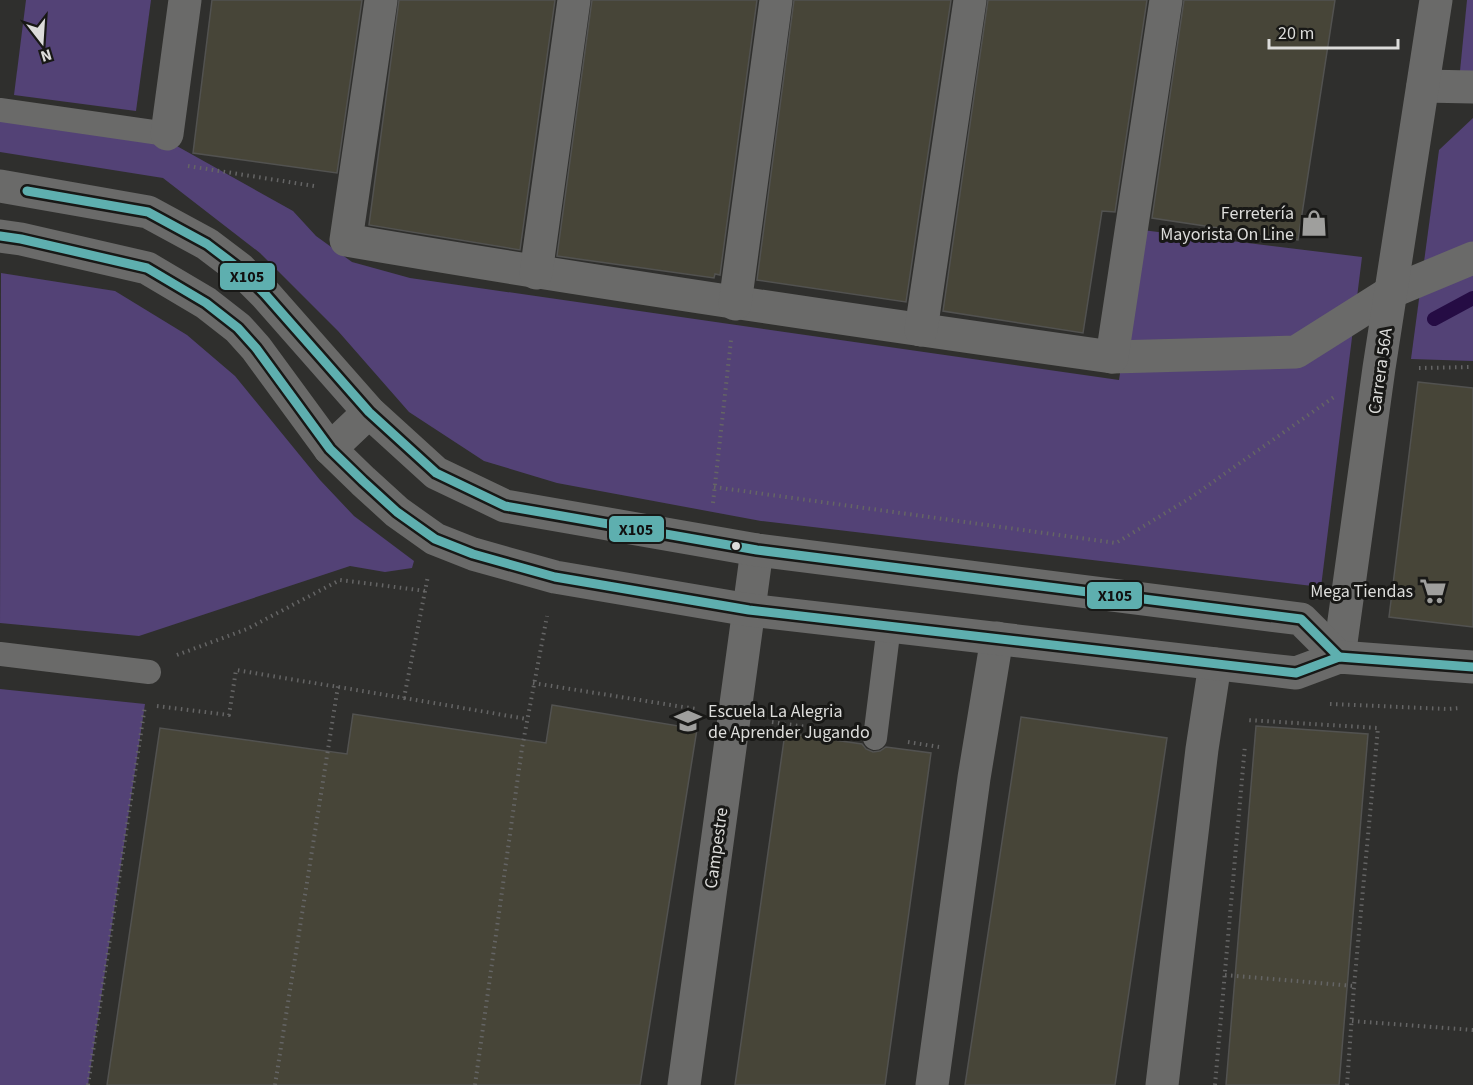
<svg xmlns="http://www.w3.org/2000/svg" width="1473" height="1085" viewBox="0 0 1473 1085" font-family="'Source Sans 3',sans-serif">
  <rect width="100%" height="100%" fill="#2f2f2d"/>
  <!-- green -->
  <g fill="#534276">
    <path d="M26,0H151L136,111L14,95Z"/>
    <path d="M1467,0H1473V71H1460Z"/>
    <path d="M1473,118V361L1411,359L1439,150Z"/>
    <path d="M0,119L175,145L293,211L316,236L352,262L410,278L1119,380L1142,230L1362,257L1321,587L761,521L557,483L484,461L409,412L338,331L260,253L163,178L0,152Z"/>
    <path d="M1,273L115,291L187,335L235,376L320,480L354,516L414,561L412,568L385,572L350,566L139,636L0,623Z"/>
    <path d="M0,689L145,704L88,1085H0Z"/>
  </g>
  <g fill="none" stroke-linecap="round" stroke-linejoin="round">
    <!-- stream -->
    <path stroke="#250c44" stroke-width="14" d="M1434,319L1473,298"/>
  </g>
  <!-- building -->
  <g fill="#474538" stroke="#525250" stroke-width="1.5">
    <path d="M212,0H362L337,173L193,153Z"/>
    <path d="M399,0H555L520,250L369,225Z"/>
    <path d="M592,0H757L720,275L715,274L714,278L557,256Z"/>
    <path d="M794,0H951L906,302L757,280Z"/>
    <path d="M988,0H1147L1115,212L1102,211L1083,333L943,311Z"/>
    <path d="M1184,0H1335L1298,240L1152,218Z"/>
    <path d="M1418,382L1473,388V627L1389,617Z"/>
    <path d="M552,705L697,729L640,1085H107L160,728L347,754L353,714L546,743Z"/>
    <path d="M1021,717L1167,738L1115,1085H965Z"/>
    <path d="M1256,726L1368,734L1339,1085H1226Z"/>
    <path d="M785,733L862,744L866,749L873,752L880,751L886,747L931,753L885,1085H735Z"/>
  </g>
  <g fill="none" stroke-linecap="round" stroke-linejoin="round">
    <!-- path -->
    <g stroke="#656565" stroke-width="4" stroke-dasharray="1.5 4.5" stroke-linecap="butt">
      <path d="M188,166L314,186"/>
      <path d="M1419,368L1473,367"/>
      <path d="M714,487L1116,543L1190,498L1334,397"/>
      <path d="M713,503L731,340"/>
      <path d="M177,655L247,629L340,580L426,591"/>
      <path d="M533,683L696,709"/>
      <path d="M404,698L527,719"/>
      <path d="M1330,704L1447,709L1460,708"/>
      <path d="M157,706L229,715L236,670L404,698L428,576"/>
      <path d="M772,722L841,732"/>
      <path d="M908,742L939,747"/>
      <path d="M1225,975L1354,986L1378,728L1247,720"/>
      <path d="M1352,1021L1473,1030"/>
      <path d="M88,1085L145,706"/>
      <path d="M275,1085L338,686"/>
      <path d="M475,1085L522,748L547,616"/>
      <path d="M1215,1085L1245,745"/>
      <path d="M1347,1085L1354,986"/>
    </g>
    <!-- service -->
    <g stroke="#6a6a69" stroke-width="24">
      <path d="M0,110L167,134"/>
      <path d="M0,654L149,672"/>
      <path d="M875,738L889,626"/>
    </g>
    <!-- pedestrian -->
    <path stroke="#6a6a69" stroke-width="33" d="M1112,357L1296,352L1391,292L1473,258"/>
    <!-- minor -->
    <g stroke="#6a6a69" stroke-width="33">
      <path d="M381,0L346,240C601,284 856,321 1112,357L1166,0"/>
      <path d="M1423,86L1473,87"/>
      <path d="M167,134L185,0"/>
      <path d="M536,273L574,0"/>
      <path d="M735,304L776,0"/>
      <path d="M921,330L970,0"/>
      <path d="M1339,657L1379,368L1436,0"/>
      <path d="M684,1085L757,550"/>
      <path d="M932,1085L974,778L997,638"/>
      <path d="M1162,1085L1202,749L1215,664"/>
    </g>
    <!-- tertiary -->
    <g stroke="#6a6a69" stroke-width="33">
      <path d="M0,186L148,212L207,244L240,269L265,294L369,412L436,473L505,506L757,550L1301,619L1339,657"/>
      <path d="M0,236L21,239L147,268L206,303L238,328L256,348L330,449L363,481L397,512L435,539L473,554L555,577L749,610L1296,673L1339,657L1473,667"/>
      <path d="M330,449L369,412"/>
    </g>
    <defs>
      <g id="bus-1">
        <path d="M27,191L148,212L207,244L240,269L265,294L369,412L436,473L505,506L757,550L1301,619L1339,657"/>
        <path d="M0,236L21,239L147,268L206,303L238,328L256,348L330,449L363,481L397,512L435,539L473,554L555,577L749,610L1296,673L1339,657L1473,667"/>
      </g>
    </defs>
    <!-- bus-1 casing -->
    <use href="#bus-1" stroke="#181816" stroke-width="14"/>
    <!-- bus-1 -->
    <use href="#bus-1" stroke="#5eafaf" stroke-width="9"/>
  </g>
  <!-- icons -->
  <defs>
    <symbol id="shop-bare" viewBox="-9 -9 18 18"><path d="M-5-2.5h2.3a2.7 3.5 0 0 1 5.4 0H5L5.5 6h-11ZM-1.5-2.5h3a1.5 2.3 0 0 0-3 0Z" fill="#9f9f9d" stroke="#181816" stroke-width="2.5" paint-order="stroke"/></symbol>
    <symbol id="supermarket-bare" viewBox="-9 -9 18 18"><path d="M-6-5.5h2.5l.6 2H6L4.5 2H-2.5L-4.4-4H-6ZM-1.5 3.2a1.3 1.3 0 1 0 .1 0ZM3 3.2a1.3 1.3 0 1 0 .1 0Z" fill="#9f9f9d" stroke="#181816" stroke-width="2.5" paint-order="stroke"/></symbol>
    <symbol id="school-bare" viewBox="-9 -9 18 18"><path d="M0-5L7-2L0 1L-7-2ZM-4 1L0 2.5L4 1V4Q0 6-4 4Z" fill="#9f9f9d" stroke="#181816" stroke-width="2.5" paint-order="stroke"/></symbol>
  </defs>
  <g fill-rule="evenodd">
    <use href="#shop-bare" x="1295" y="204" width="38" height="38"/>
    <use href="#supermarket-bare" x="1414" y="572" width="38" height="38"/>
    <use href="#school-bare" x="669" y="702" width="38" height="38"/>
  </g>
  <!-- markers -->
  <circle fill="#dcdcda" stroke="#181816" stroke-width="2" cx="736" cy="546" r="5"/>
  <g text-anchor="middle" stroke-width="6" stroke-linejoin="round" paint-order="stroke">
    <!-- poi labels -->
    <g font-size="18" fill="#dcdcda" stroke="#181816" text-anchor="end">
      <text x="1294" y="219">Ferretería<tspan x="1294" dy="21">Mayorista On Line</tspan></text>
      <text x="1413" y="597">Mega Tiendas</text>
      <text x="708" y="717" text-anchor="start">Escuela La Alegria<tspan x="708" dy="21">de Aprender Jugando</tspan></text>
    </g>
    <!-- street labels -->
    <g font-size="18" fill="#dcdcda" stroke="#181816">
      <text transform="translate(1380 371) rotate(-82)" y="6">Carrera 56A</text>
      <text transform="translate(716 848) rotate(-82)" y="6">Campestre</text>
    </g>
  </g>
  <g stroke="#181816" stroke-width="2">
    <rect x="219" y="262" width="57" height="29" rx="6" fill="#5eafaf"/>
    <rect x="608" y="515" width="57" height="28" rx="6" fill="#5eafaf"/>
    <rect x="1086" y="581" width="57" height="29" rx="6" fill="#5eafaf"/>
  </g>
  <g font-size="16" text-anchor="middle" font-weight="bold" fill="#111">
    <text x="247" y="282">X105</text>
    <text x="636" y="535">X105</text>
    <text x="1115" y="601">X105</text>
  </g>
  <!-- north arrow -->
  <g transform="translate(42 42) rotate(163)" stroke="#181816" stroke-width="4.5" paint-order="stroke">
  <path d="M0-4.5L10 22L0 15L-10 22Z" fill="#dcdcda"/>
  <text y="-9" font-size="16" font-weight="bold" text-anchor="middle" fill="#dcdcda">N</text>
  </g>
  <!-- scale -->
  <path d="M1269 39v9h129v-9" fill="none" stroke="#dcdcda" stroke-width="3"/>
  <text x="1278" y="39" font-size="18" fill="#dcdcda" stroke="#181816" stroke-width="4.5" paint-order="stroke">20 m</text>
</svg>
